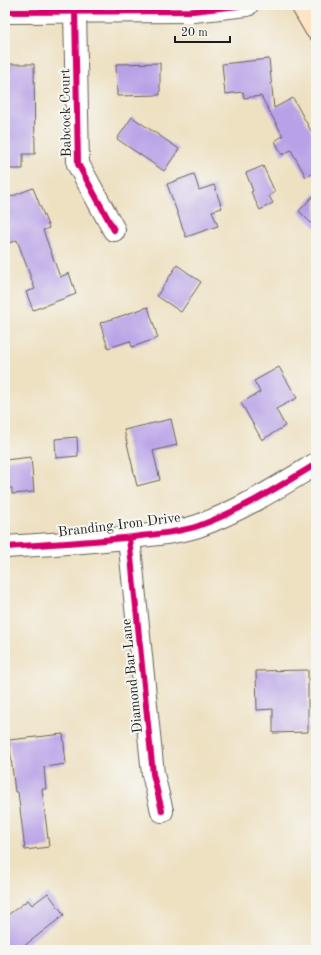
<svg xmlns="http://www.w3.org/2000/svg" width="321" height="955" viewBox="0 0 321 955" font-family="'Old Standard TT',serif">
  <rect width="100%" height="100%" fill="#f6f6f2"/>
  <filter id="ink" filterUnits="userSpaceOnUse"><feTurbulence type="fractalNoise" baseFrequency=".025" numOctaves="2"/><feDisplacementMap in="SourceGraphic" scale="8" xChannelSelector="R" yChannelSelector="G"/><feConvolveMatrix kernelMatrix="1 2 1 2 8 2 1 2 1" color-interpolation-filters="sRGB"/></filter>
  <filter id="wash" filterUnits="userSpaceOnUse"><feTurbulence type="fractalNoise" baseFrequency=".012" numOctaves="4" result="noise"/><feDisplacementMap in="SourceGraphic" scale="16" xChannelSelector="R" yChannelSelector="G"/><feGaussianBlur stdDeviation="0.9" result="paint"/><feColorMatrix in="noise" values="0 0 0 0 0 0 0 0 0 0 0 0 0 0 0 0 0 1.4 0 .05"/><feComposite in="paint" operator="in"/></filter>
  <g filter="url(#wash)">
    <rect width="100%" height="100%" fill="#eee1c2"/>
    <g id="blocks">
      <!-- building -->
      <g fill="#b8a1e7">
        <path d="M269,59L274,108L293,98L316,140V172L306,177L291,150L282,155L275,141L283,136L261,96L244,98L243,92L225,94L222,64Z"/>
        <path d="M160,63V95L117,96L116,64Z"/>
        <path d="M5,64H34L35,154H23V169H5Z"/>
        <path d="M132,117L179,149L164,171L117,139Z"/>
        <path d="M263,166L275,192L269,196L273,203L260,210L251,192L253,191L246,173Z"/>
        <path d="M194,174L199,190L214,185L222,208L212,211L218,226L186,237L167,184Z"/>
        <path d="M33,188L49,228L43,230L60,277L69,273L76,294L33,310L26,292L35,289L17,240L5,245V199Z"/>
        <path d="M316,193V228L299,211Z"/>
        <path d="M177,265L201,282L181,312L157,296Z"/>
        <path d="M148,307L158,338L132,347L130,341L108,348L100,323Z"/>
        <path d="M279,367L297,398L276,409L285,426L262,440L241,403L260,392L254,381Z"/>
        <path d="M171,419L177,445L153,451L160,480L137,486L124,430Z"/>
        <path d="M77,437L78,456L56,458L55,439Z"/>
        <path d="M31,457L34,492L12,494V488H5V460Z"/>
        <path d="M308,670V732L273,733V709L257,710L256,671Z"/>
        <path d="M63,734L66,764L44,767L46,789H42L49,847L25,850L18,792H15L9,740Z"/>
        <path d="M48,893L64,915L19,950H5V917L28,900L32,905Z"/>
      </g>
    </g>
  </g>
  <g filter="url(#ink)">
    <use href="#blocks" fill-opacity="0" stroke="#666156" stroke-width="1"/>
    <g fill="none" stroke-linecap="round" stroke-linejoin="round">
      <defs>
        <g id="minor">
          <path d="M75,10L78,164L114,230"/>
          <path d="M129,538L153,774L162,811"/>
          <path d="M5,547C50,544 96,542 141,536C160,534 180,532 198,526C240,511 278,487 316,464"/>
        </g>
        <path id="tertiary" d="M5,12L193,11L247,5"/>
        <path id="secondary" d="M302,5L316,29"/>
      </defs>
      <!-- minor casing -->
      <use href="#minor" stroke="#666156" stroke-width="24"/>
      <!-- tertiary casing -->
      <use href="#tertiary" stroke="#666156" stroke-width="24"/>
      <!-- secondary casing -->
      <use href="#secondary" stroke="#666156" stroke-width="24"/>
      <!-- minor -->
      <use href="#minor" stroke="#fff" stroke-width="22"/>
      <!-- tertiary -->
      <use href="#tertiary" stroke="#fff" stroke-width="22"/>
      <!-- secondary -->
      <use href="#secondary" stroke="#fee4c5" stroke-width="22"/>
      <defs>
        <g id="cycleway">
          <path d="M75,10L78,164L114,230"/>
          <path d="M5,12L193,11L247,5"/>
          <path d="M129,538L153,774L162,811"/>
          <path d="M5,547C50,544 96,542 141,536C160,534 180,532 198,526C240,511 278,487 316,464"/>
        </g>
      </defs>
      <!-- cycleway casing -->
      <use href="#cycleway" stroke="#f6f6f2" stroke-width="8"/>
      <!-- cycleway -->
      <use href="#cycleway" stroke="#d6006c" stroke-width="6"/>
    </g>
  </g>
  <g text-anchor="middle" stroke-width="4" stroke-linejoin="round" paint-order="stroke">
    <!-- street labels -->
    <g font-size="14" fill="#1c1c1c" stroke="#f6f6f2">
      <text transform="translate(65 113) rotate(-91)" y="5">Babcock Court</text>
      <text transform="translate(119 524) rotate(-7)" y="5">Branding Iron Drive</text>
      <text transform="translate(131 676) rotate(-96)" y="5">Diamond Bar Lane</text>
    </g>
  </g>
  <!-- margin -->
  <rect width="321" height="955" fill="none" stroke="#f6f6f2" stroke-width="20"/>
  <!-- scale -->
  <path d="M175 36v6h55v-6" fill="none" stroke="#1c1c1c" stroke-width="2"/>
  <text x="181" y="36" font-size="12" fill="#1c1c1c" stroke="#f6f6f2" stroke-width="3" paint-order="stroke">20 m</text>
</svg>
